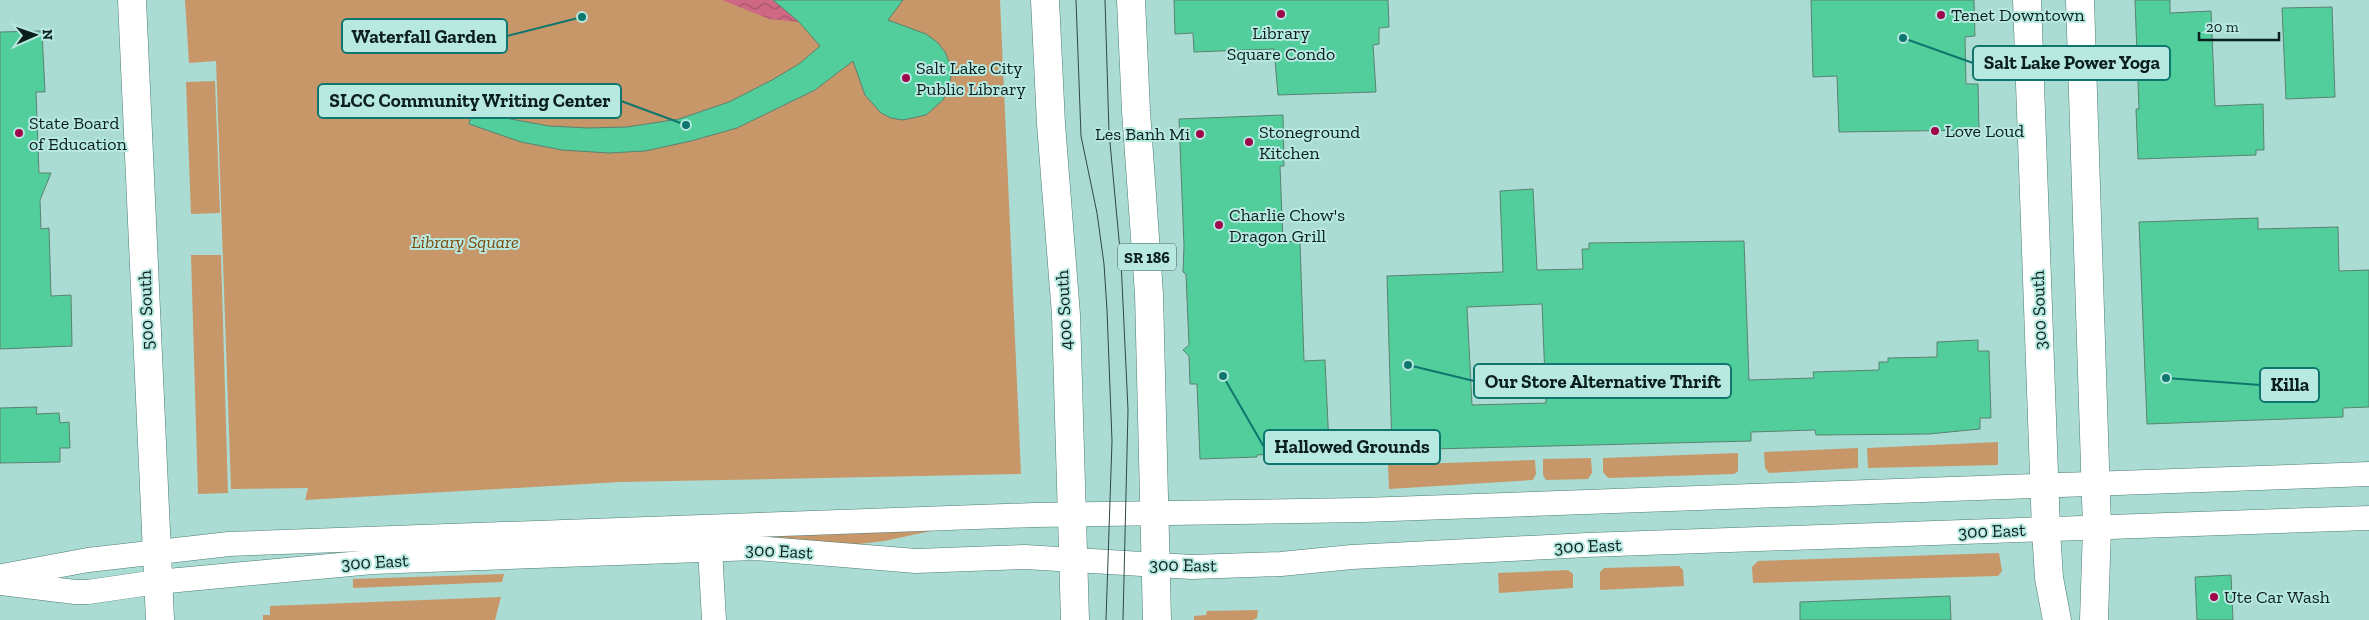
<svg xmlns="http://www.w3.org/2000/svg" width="2369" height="620" viewBox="0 0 2369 620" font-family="'Zilla Slab',serif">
  <defs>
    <pattern id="water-waves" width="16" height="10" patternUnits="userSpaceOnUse" patternTransform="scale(1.25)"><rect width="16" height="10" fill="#cf6885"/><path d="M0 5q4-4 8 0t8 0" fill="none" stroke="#a6556c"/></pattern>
  </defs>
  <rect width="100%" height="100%" fill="#aadcd4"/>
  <!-- green -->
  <g fill="#c89769">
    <path d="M185,0H1000L1021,474L620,482L305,500L308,488L231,489L216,61L189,63Z"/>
    <path d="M215,81L220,213L191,214L186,82Z"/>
    <path d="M191,255H221L228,493L198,494Z"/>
    <path d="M1998,442V465L1868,468L1867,448Z"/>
    <path d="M1858,448V468L1769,473L1765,468L1764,452Z"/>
    <path d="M1738,453V471L1734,474L1608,478L1603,472V458Z"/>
    <path d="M1591,458L1592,473L1588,479L1546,480L1543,475V459Z"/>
    <path d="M1535,460L1536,474L1533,480L1389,489L1388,465Z"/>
    <path d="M932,528L931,531L884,541L850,545L681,536Z"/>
    <path d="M1999,553L2002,571L1998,576L1753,583L1752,567L1758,561Z"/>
    <path d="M1679,566L1683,570L1684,586L1600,590V572L1604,568Z"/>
    <path d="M1568,570L1573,574V588L1499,593L1498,573Z"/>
    <path d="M504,574L502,582L353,588V579Z"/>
    <path d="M501,597L495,620H263V615H270V606Z"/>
    <path d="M1258,610L1257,618L1253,620H1194V616L1206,615L1207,611Z"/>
  </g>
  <!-- water -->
  <path fill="url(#water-waves)" d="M722,0H774L799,22L769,19Z"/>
  <!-- building -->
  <g fill="#51ce9c" stroke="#5b8270" fill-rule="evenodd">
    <path d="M773,0H903L888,20L926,34L937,42L945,52L950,64L951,76L949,88L943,100L926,115L903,120L891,118L881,113L865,95L853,61L815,90L737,128L691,141L645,151L609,153L562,150L521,142L469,124L472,112L549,126L588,128L627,127L679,119L729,102L772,80L799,64L820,46L799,22Z"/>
    <path d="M1174,0H1388L1389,27L1379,28V44L1373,45L1376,92L1278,95L1274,49L1194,52L1193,33L1175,34Z"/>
    <path d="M1811,0H1974L1975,36L1965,37L1966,84H1978L1979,130L1839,132L1837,76L1813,77Z"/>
    <path d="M2135,0H2170V13L2211,11L2215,106L2263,104L2264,150H2256V155L2138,159L2136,109H2139Z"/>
    <path d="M2332,7L2335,97L2286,99L2282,8Z"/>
    <path d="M42,31L45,92H36L39,173H51L40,200L41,229L49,228L51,296L71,295L72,346L0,349V32Z"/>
    <path d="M1283,115L1284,166H1280L1283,242L1300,241L1304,361L1325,360L1329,446L1275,448V454L1257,455V457L1200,459L1197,384H1190L1189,356L1183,350L1189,345L1186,274L1183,272L1184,246L1179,119Z"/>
    <path d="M1533,189L1537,270L1583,269L1582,249H1589V243L1744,241L1749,380L1814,378L1813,372L1879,370V362H1888V358L1937,357V342L1978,340V351H1989L1991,418H1980V429L1929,434L1816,435L1815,430L1751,432V441L1392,450L1387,276L1503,272L1500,191ZM1542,304L1546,403L1472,405L1467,307Z"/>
    <path d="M2258,218V229L2338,227L2339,271L2369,270V407L2343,408V417L2147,424L2139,222Z"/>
    <path d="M37,407L36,414L59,413L60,423L69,422L70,448H60V462L0,463V408Z"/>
    <path d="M2231,575L2233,620H2197L2195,577Z"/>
    <path d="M1950,596L1951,620H1800V602Z"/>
  </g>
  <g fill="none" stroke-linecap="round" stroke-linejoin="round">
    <defs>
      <g id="minor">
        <path d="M710,549L714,620"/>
        <path d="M2,576L88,560L229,544L1034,515L1363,510L2369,474"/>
        <path d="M0,583L75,592H88L157,582L372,562L755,548L916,561L1025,557L1192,567L1281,564L1352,557L1587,545L2369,518"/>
      </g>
      <g id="tertiary">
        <path d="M2027,0L2046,530L2049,578L2057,620"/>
        <path d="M2080,0L2097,528L2094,620"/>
      </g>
      <g id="primary">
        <path d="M132,0L160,620"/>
        <path d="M1045,0L1051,124L1066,315L1075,620"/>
        <path d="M1131,0L1136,111L1149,294L1157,620"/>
      </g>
    </defs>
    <!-- minor casing -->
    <use href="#minor" stroke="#4d7c75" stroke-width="25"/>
    <!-- tertiary casing -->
    <use href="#tertiary" stroke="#4d7c75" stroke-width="29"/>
    <!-- primary casing -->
    <use href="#primary" stroke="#4d7c75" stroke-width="29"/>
    <!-- minor -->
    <use href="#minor" stroke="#fff" stroke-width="24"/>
    <!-- tertiary -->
    <use href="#tertiary" stroke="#fff" stroke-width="28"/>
    <!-- primary -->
    <use href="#primary" stroke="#fff" stroke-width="28"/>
    <!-- tram -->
    <g stroke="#2e4945" stroke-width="1">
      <path d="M1076,0L1081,136L1097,213L1104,264L1107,310L1112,441L1106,620"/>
      <path d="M1105,0L1109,132L1121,261L1128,410L1123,620"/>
    </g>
  </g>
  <!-- markers -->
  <g fill="#9f054b" stroke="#b7e9e1" stroke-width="2">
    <circle cx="1281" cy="14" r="5"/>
    <circle cx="1941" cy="15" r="5"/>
    <circle cx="906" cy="78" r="5"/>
    <circle cx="1935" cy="131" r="5"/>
    <circle cx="19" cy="133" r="5"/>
    <circle cx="1200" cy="134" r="5"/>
    <circle cx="1249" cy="142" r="5"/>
    <circle cx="1219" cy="225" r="5"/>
    <circle cx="2214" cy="597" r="5"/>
  </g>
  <g text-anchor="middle" stroke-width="4" stroke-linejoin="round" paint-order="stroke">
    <!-- shield labels -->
    <rect fill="#b7e9e1" stroke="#3f5c57" stroke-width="1" x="1118" y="243.5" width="58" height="27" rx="4"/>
    <g font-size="16" font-weight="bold" fill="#0b1f1c">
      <text x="1147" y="263">SR 186</text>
    </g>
    <!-- poi labels -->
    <g font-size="18" fill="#0b1f1c" stroke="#b7e9e1" text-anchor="start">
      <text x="1951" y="21">Tenet Downtown</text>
      <text x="1281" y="39" text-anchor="middle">Library<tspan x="1281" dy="21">Square Condo</tspan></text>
      <text x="916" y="74">Salt Lake City<tspan x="916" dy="21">Public Library</tspan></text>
      <text x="29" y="129">State Board<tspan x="29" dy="21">of Education</tspan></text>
      <text x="1945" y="137">Love Loud</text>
      <text x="1259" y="138">Stoneground<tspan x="1259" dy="21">Kitchen</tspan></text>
      <text x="1190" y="140" text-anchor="end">Les Banh Mi</text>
      <text x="1229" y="221">Charlie Chow's<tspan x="1229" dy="21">Dragon Grill</tspan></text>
      <text x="2224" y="603">Ute Car Wash</text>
    </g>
    <!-- park labels -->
    <g font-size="18" font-style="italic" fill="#7d4a0d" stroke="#b7e9e1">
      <text x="465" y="248">Library Square</text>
    </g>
    <!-- street labels -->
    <g font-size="18" fill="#0b1f1c" stroke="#b7e9e1">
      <text transform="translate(146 310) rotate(-92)" y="6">500 South</text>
      <text transform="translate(1064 310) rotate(-93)" y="6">400 South</text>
      <text transform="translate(2039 310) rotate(-92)" y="6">300 South</text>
      <text transform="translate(1992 531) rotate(-2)" y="6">300 East</text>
      <text transform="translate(1588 546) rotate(-2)" y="6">300 East</text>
      <text transform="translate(779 551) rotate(3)" y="6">300 East</text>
      <text transform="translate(375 562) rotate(-3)" y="6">300 East</text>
      <text transform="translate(1183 565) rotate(1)" y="6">300 East</text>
    </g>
  </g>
  <!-- callouts -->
  <path fill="none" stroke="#0f766e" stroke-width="2" d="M582 17L507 36M1903 38L1973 63M686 125L621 101M1408 365L1474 381M2166 378L2260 385M1223 376L1264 447"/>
  <g fill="#0f766e" stroke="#b7e9e1" stroke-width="2">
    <circle cx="582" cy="17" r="5"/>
    <circle cx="1903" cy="38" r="5"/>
    <circle cx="686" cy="125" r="5"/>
    <circle cx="1408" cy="365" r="5"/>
    <circle cx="2166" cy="378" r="5"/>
    <circle cx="1223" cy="376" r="5"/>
  </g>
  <g fill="#b7e9e1" stroke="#0f766e" stroke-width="2">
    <rect x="342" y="19" width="165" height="34" rx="5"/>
    <rect x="1973" y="46" width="197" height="34" rx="5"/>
    <rect x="318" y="84" width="303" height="34" rx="5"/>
    <rect x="1474" y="364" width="257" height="34" rx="5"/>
    <rect x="2260" y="368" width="59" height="34" rx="5"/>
    <rect x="1264" y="430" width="176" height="34" rx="5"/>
  </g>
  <g font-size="19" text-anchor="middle" font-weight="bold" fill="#0b1f1c">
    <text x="424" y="43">Waterfall Garden</text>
    <text x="2072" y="69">Salt Lake Power Yoga</text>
    <text x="470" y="107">SLCC Community Writing Center</text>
    <text x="1603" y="388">Our Store Alternative Thrift</text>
    <text x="2290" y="391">Killa</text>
    <text x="1352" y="453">Hallowed Grounds</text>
  </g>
  <!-- north arrow -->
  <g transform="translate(35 35) rotate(88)" stroke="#b7e9e1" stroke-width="4" paint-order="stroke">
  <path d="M0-4L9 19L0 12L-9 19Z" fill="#0b1f1c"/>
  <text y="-8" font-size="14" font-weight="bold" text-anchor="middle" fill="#0b1f1c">N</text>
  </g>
  <!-- scale -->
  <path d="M2199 32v8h80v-8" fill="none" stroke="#0b1f1c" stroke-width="2.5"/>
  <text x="2206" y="32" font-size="15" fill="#0b1f1c" stroke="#b7e9e1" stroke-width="4" paint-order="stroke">20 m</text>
</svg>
